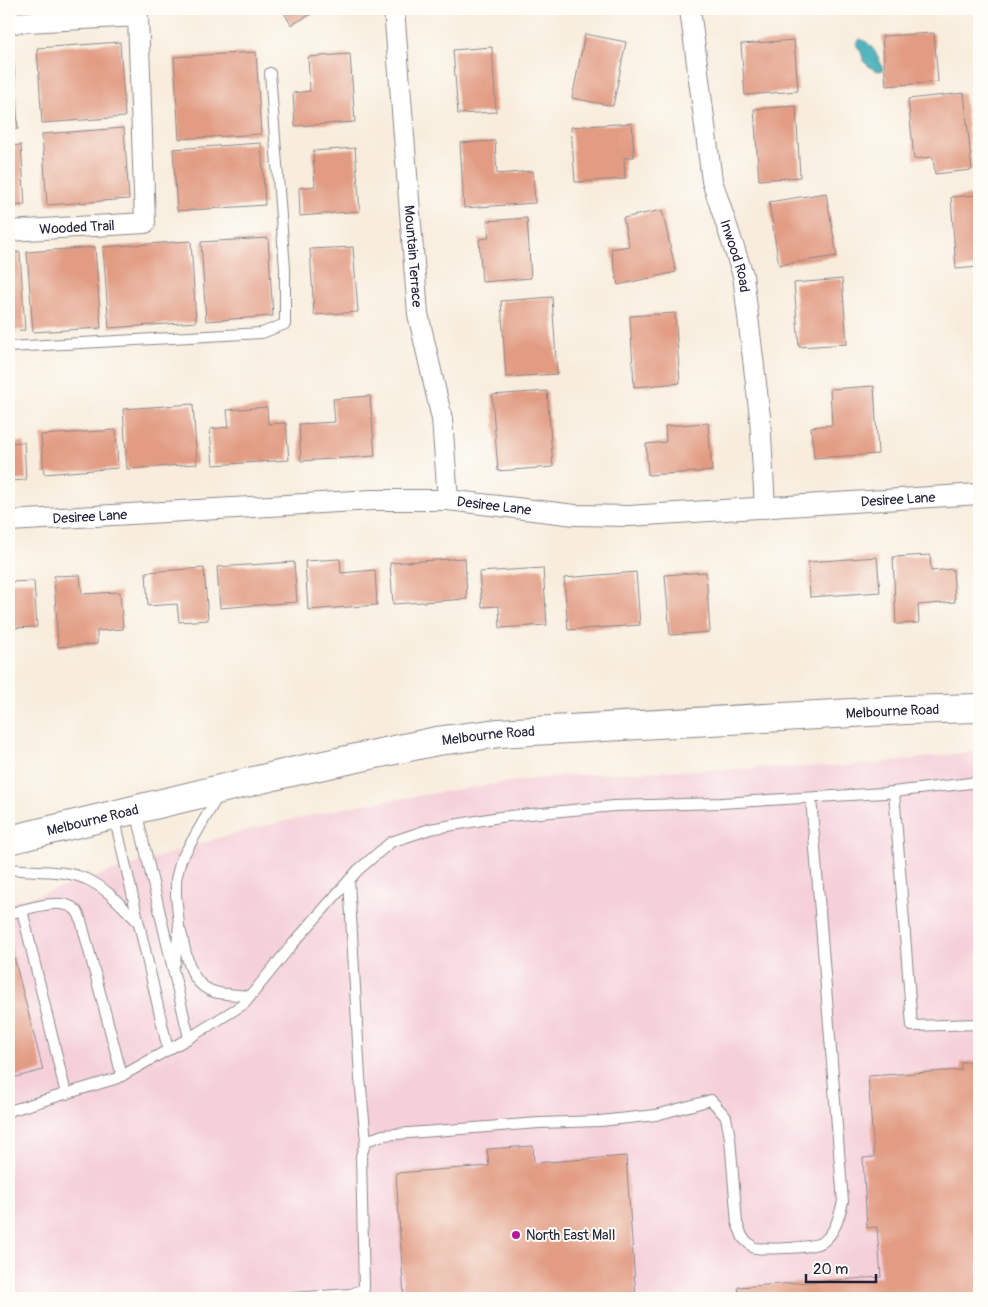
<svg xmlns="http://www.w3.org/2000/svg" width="988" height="1307" viewBox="0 0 988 1307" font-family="Pangolin,sans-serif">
  <rect width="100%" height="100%" fill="#fdfcf7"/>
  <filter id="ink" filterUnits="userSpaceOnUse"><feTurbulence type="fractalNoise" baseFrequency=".02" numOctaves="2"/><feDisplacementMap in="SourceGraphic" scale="10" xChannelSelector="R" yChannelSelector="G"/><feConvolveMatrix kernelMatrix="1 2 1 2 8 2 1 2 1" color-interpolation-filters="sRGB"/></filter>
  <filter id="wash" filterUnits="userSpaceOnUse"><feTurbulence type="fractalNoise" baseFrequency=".0096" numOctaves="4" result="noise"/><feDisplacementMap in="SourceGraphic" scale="20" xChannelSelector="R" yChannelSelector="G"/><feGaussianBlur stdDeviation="1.12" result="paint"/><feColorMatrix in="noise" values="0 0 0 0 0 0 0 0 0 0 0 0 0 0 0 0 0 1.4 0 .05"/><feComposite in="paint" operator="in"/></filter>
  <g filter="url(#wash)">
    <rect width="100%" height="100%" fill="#f8eddd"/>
    <!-- built -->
    <path fill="#f5cfd9" d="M979,751V1298H9V902L31,897L218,838L260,827L353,806L501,783L561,776L634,772L864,765Z"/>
    <!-- water -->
    <path fill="#3aacb5" stroke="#2e6778" d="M860,39C872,42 880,59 883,70L880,71L874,70L864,62L861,52L856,44Z"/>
    <g id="blocks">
      <!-- building -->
      <g fill="#e29c83">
        <path d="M282,9H321L291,25Z"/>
        <path d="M934,33L938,82L886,86L882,36Z"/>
        <path d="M585,34L626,42L613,106L572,98Z"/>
        <path d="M794,40L798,91L745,95L741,44Z"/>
        <path d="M120,42L125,117L42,123L37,48Z"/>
        <path d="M492,47L496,112L458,114L453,50Z"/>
        <path d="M13,50L18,129H9V51Z"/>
        <path d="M256,52L261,134L179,139L174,57Z"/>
        <path d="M350,54L355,122L295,126L293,93L310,91L308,57Z"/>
        <path d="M964,93L972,170L935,174L933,157L914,159L908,99Z"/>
        <path d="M796,106L800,177L759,180L754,109Z"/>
        <path d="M632,123L634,157L624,158L625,179L575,182L571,127Z"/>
        <path d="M124,128L129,199L47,205L42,134Z"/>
        <path d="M495,141L497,174L533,171L535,203L464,208L460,143Z"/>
        <path d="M261,143L265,205L177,211L173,149Z"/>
        <path d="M21,145L25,205L9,206V146Z"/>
        <path d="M355,148L360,211L300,216L299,188L315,186L313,151Z"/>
        <path d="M826,193L837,256L779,265L769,202Z"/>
        <path d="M979,195V267L956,269L951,197Z"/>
        <path d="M662,210L676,272L618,285L611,249L629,246L623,218Z"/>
        <path d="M527,218L531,278L482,282L479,239L489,238L487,221Z"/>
        <path d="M268,238L273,316L206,321L201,242Z"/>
        <path d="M191,241L196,322L109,328L103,247Z"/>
        <path d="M95,247L101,328L33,332L27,252Z"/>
        <path d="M353,247L358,312L314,315L310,249Z"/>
        <path d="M20,252L25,330L9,331V253Z"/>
        <path d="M842,279L847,344L799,347L794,283Z"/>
        <path d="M552,297L557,374L506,377L501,301Z"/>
        <path d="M675,313L680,383L634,387L630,316Z"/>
        <path d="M874,386L878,454L814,458L811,427L832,425L830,389Z"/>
        <path d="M547,391L553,467L498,471L492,395Z"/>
        <path d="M370,396L375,456L301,461L299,424L335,422L333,399Z"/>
        <path d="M193,404L197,464L127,469L123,409Z"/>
        <path d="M267,407L268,424L286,423L289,460L213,465L210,429L229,427L227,410Z"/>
        <path d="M708,423L712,471L648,475L646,444L666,442L665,426Z"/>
        <path d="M116,430L118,468L44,474L41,435Z"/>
        <path d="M24,442L26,480L9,481V443Z"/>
        <path d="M930,555L931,571L953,569L955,602L918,605L919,623L896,624L893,557Z"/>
        <path d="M877,557L880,592L810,597L808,562Z"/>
        <path d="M465,558L467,599L393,604L390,563Z"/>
        <path d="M340,559L341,573L375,570L377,605L308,610L305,561Z"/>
        <path d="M294,562L297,602L220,608L217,567Z"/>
        <path d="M204,568L208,620L179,622L177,604L148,606L146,572Z"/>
        <path d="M543,568L547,625L500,628L499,606L482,607L479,572Z"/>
        <path d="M636,572L640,625L568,630L564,578Z"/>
        <path d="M706,572L710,632L670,635L665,575Z"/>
        <path d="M80,575L82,594L120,592L123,629L97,631V644L58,647L54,576Z"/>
        <path d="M34,581L37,627L9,628V582Z"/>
        <path d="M9,938L43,1070L9,1079Z"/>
        <path d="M979,1061V1298H738L739,1297L738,1287L881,1277L877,1227L867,1228L863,1158L874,1157L868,1076L961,1070V1062Z"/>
        <path d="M533,1146L534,1163L626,1156L636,1298H404L396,1173L489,1166L487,1149Z"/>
      </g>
    </g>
  </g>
  <g filter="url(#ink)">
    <use href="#blocks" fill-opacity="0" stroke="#8d888c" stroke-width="1"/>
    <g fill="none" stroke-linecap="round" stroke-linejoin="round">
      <defs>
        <g id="service">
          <path d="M9,347L262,333L285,324V269L270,73"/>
          <path d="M894,792L912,1026L979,1024"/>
          <path d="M136,810L189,1038"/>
          <path d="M114,815L168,1050"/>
          <path d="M9,869C34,872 63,869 86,879C106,887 122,906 137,921"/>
          <path d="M349,880L360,1078L366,1141"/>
          <path d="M9,914L22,910"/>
          <path d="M181,932C187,956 189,988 219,993C230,995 239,994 250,997"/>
          <path d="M175,963L179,925L176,895V879L181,860L219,794"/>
          <path d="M66,1094L22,910C37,906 68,897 78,913C80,916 81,921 82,924L122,1076"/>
          <path d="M9,1111L118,1078L189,1038L244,1004L291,946L358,870L391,842L430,829L500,817L614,806L721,803L884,793L979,782"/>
          <path d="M294,1298L351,1294L364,1289L361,1156L366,1141L383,1135L539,1123L600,1121L656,1115L711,1100L726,1117L730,1138L737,1223L743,1238L754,1248C768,1249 814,1249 824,1241C836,1231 839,1216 843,1202L811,798"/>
        </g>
        <g id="minor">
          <path id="s1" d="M394,9L418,314L442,419L448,500"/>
          <path id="s2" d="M690,9L712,181L743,275L760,417L765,508"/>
          <path d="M9,23L138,16L145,223L9,231"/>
          <path id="s3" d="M9,521L372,500H448L575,515L629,516L979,494"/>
        </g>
        <g id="secondary">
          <path id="s4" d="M9,840L291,772L437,741L499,733L905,710L979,708"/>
        </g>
      </defs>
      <!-- service casing -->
      <use href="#service" stroke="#8d888c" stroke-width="12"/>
      <!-- minor casing -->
      <use href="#minor" stroke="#8d888c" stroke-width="22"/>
      <!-- secondary casing -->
      <use href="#secondary" stroke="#8d888c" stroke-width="30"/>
      <!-- service -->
      <use href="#service" stroke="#fff" stroke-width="10"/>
      <!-- minor -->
      <use href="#minor" stroke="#fff" stroke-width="20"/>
      <!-- secondary -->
      <use href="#secondary" stroke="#fff" stroke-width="28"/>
    </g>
  </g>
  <!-- markers -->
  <circle fill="#b5179e" stroke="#fdfcf7" stroke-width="2" cx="516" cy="1235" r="5"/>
  <g text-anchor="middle" stroke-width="4" stroke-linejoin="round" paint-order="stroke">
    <!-- street labels -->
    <g font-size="14" fill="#22223b" stroke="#fdfcf7">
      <text transform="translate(77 227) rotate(-3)" y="5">Wooded Trail</text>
      <text dy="5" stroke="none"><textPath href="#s1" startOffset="248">Mountain Terrace</textPath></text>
      <text dy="5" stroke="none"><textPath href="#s2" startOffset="252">Inwood Road</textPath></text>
      <text dy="5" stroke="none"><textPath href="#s3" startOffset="891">Desiree Lane</textPath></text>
      <text dy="5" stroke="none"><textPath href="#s3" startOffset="486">Desiree Lane</textPath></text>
      <text dy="5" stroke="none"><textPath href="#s3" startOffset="81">Desiree Lane</textPath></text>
      <text dy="5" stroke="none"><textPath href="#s4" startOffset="896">Melbourne Road</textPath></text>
      <text dy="5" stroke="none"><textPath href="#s4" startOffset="491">Melbourne Road</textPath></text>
      <text dy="5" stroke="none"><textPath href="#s4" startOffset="86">Melbourne Road</textPath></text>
    </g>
    <!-- poi labels -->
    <g font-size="14" fill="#22223b" stroke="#fdfcf7" text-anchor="start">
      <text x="526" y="1240">North East Mall</text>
    </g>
  </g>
  <!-- margin -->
  <rect width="988" height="1307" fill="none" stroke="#fdfcf7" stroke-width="30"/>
  <!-- scale -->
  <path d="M806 1274v8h70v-8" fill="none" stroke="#22223b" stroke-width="2.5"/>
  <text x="813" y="1274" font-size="15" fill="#22223b" stroke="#fdfcf7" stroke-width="4" paint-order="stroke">20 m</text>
</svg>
